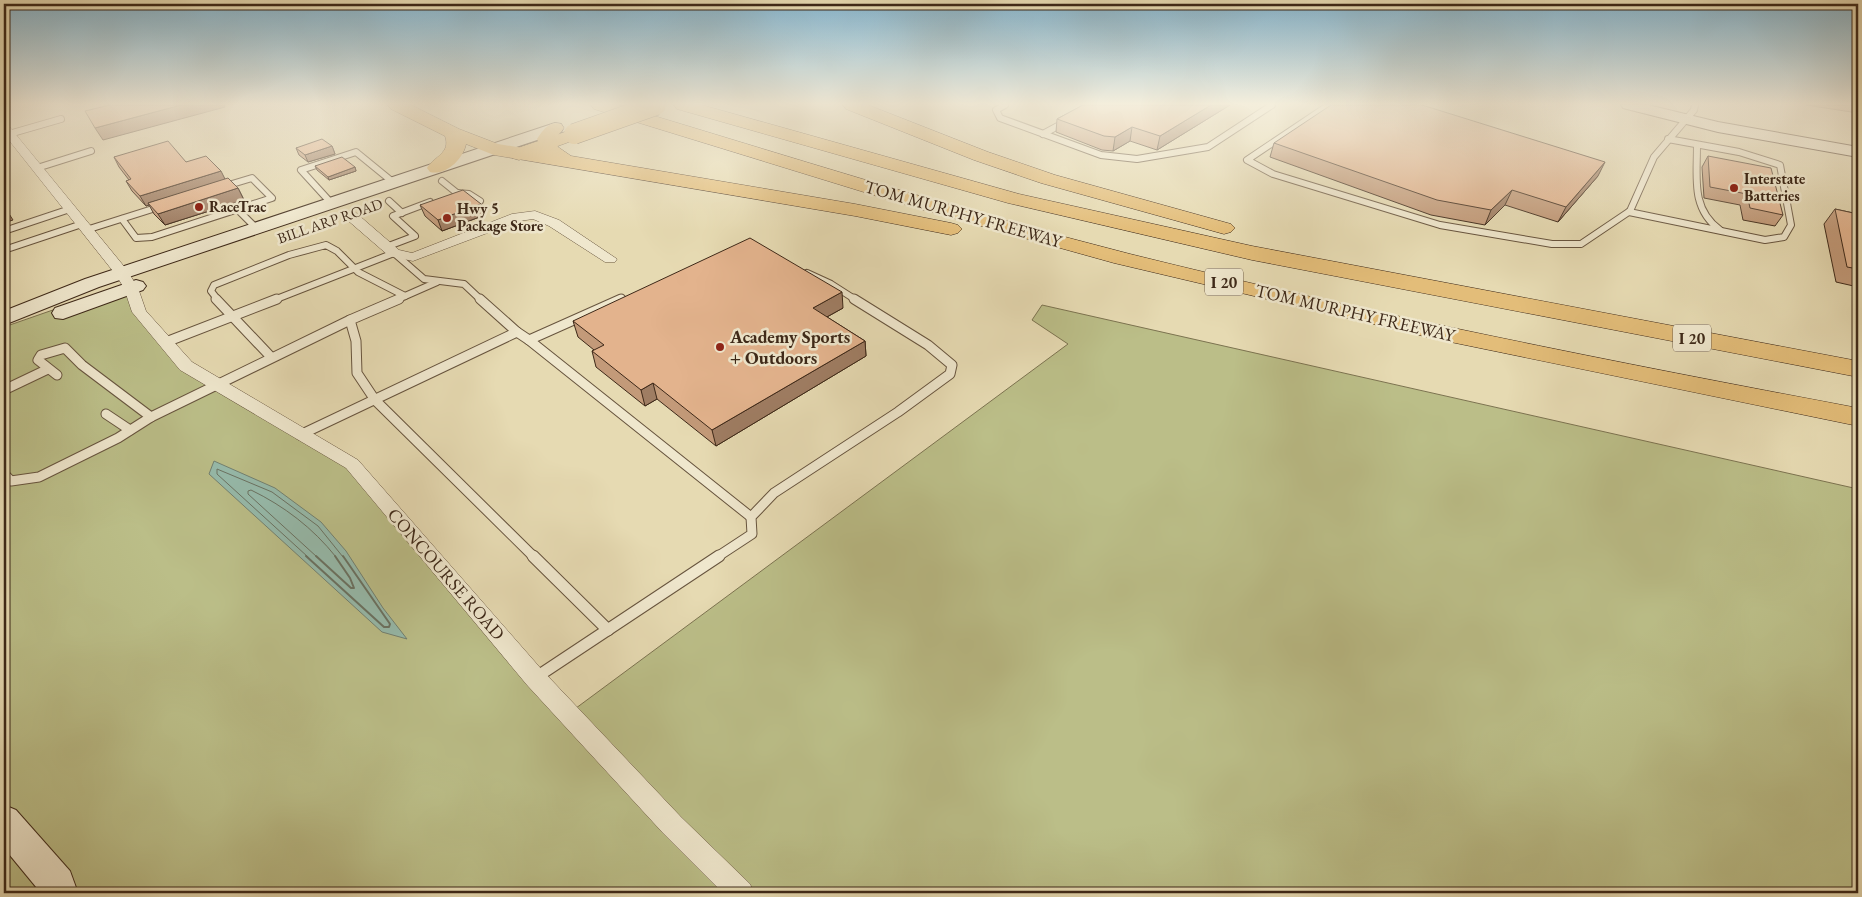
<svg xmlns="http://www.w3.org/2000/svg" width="1862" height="897" viewBox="0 0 1862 897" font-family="'EB Garamond',serif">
  <rect width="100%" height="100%" fill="#e6dab2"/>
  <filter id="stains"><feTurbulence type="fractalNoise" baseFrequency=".004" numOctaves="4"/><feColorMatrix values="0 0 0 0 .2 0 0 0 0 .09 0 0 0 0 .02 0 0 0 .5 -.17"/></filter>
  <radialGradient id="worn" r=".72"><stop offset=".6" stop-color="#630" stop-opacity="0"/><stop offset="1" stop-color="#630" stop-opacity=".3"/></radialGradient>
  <!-- green -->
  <path fill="#bbbe88" stroke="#7c7350" d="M119,287L186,366L352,464L568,714L1068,344L1032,320L1042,305L1858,489V893H4V327Z"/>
  <!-- water -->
  <path fill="#96bbac" stroke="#728071" d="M214,461L275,488L321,522L346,551L383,608L407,639L382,632L209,474Z"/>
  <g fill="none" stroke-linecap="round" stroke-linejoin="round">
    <!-- shore-far1 -->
    <g stroke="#6a7262" stroke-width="1">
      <path d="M308,557L217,474V469L272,492L318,526L343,557"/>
      <path d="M317,557L248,494V491L251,490C284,506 313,528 336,557"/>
    </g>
    <!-- shore -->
    <g stroke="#6a7262" stroke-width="2">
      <path d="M306,556L384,627H389L390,624L343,556"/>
      <path d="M316,556L351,588H354L350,578L335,556"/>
    </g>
    <defs>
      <g id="lane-far2">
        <path d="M1005,105L996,110L1000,118L1101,155L1137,159L1208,147L1272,105"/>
        <path d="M1329,105L1247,160L1273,174L1440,225L1552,244H1581L1630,211L1654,157L1694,110L1695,105"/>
        <path d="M9,134L61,119"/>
        <path d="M1043,134L1067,121"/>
        <path d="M1697,146C1697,178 1691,209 1720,230"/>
        <path d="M37,168L91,151"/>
        <path d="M442,181L457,193"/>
        <path d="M457,193L469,194L480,201"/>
        <path d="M389,201L402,213"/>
        <path d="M332,204L301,170L356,152L394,183"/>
        <path d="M237,209L257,229"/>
        <path d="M1629,212L1765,240L1784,237L1791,225L1780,165L1739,152L1668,139"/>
        <path d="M122,219L136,238L152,237L272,198L252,178L222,187"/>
        <path d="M86,230L162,206"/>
        <path d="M4,231L70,209"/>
        <path d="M386,247L415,236L393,216L430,202"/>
        <path d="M4,250L82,224"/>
        <path d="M807,273L831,284L856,300"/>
        <path d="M218,300L211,291L214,285L289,255L326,245L337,251L358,272L405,296"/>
        <path d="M274,300L394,253L424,279L464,284L481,300"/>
        <path d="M396,300L437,282"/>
        <path d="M619,300L621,299"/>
      </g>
      <g id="lane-far1">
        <path d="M216,299L271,357"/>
        <path d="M399,299L350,320L356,341L357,373L375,400L534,557"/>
        <path d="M480,299L517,332"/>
        <path d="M529,340L751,517"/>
        <path d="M166,342L277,299"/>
        <path d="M57,375L38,360L41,355L65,348L82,365L151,417"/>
        <path d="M4,390L48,369"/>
        <path d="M106,414L130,430"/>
        <path d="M300,435L517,332L529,340L621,299"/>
        <path d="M4,474L11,481L39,477L118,438L151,417L350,320"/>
        <path d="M717,557L752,534L751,517L774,493L898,412L950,374L952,365L928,345L854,299"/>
      </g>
      <g id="lane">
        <path d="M533,556L608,630"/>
        <path d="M535,678L719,556"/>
      </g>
      <g id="street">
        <path d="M4,124L8,125L127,270L138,288L146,311L192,362L358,460L543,671L681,817L750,884L754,893H723L663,833L527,685L346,468L180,370L132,312L124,288L116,275L4,134Z"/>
        <path d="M350,211L355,212L399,250L412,253L512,214L535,211L559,220L617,259L615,262H605L549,226L533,219L519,221L413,261L389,256L345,218L343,215Z"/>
      </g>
      <g id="secondary">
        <path d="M1621,105H1648L1718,122L1858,147V157L1718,132L1623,108Z"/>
        <path d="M555,123L561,124L563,128L561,132L99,287L4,325V311L85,279Z"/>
        <path d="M136,280L143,282L146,286L143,290L63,319L55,318L52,313L55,308Z"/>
        <path d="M4,805L16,810L70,871L78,893H41L4,848Z"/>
      </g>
      <path id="primary" d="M574,129L580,130L583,134L580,138L519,160L512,158L510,154L512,150Z"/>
      <g id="highway">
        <path d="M388,105H411L459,129L498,144L542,151L537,139C544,129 549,121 561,124L564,128L555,139L558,147L571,156L855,204L951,223L958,225L962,229L958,233L951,235L855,216L494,155L466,144C463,160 445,176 430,172L427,168C435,156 451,153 445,136L391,109Z"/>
        <path d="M591,105H618C788,156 957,210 1130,254C1371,314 1614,362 1858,408V426L1436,339L1114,263L906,205L594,109Z"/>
        <path d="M674,105H702L1019,194L1252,246L1858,361V377L1252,260L1008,203L677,109Z"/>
        <path d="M843,105H868L988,152L1055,175L1231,224L1235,228L1231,232L1224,234L1041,183L974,160L846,109Z"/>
      </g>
    </defs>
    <!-- lane-far2 casing -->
    <use href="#lane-far2" stroke="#67543e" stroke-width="8"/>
    <!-- lane-far1 casing -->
    <use href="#lane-far1" stroke="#67543e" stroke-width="11"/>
    <!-- lane casing -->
    <use href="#lane" stroke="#67543e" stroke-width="13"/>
    <!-- street casing -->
    <use href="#street" stroke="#67543e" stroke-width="1"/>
    <!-- secondary casing -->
    <use href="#secondary" stroke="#3d2818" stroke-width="2"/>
    <!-- primary casing -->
    <use href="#primary" stroke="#3d2818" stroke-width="1"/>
    <!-- highway casing -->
    <use href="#highway" stroke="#3d2818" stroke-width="1"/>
    <!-- lane-far2 -->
    <use href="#lane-far2" stroke="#efe7cd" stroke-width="6"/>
    <!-- lane-far1 -->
    <use href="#lane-far1" stroke="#efe7cd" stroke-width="9"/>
    <!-- lane -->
    <use href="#lane" stroke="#efe7cd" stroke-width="11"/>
    <!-- street -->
    <use href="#street" fill="#efe7cd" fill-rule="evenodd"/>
    <!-- secondary -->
    <use href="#secondary" fill="#efe7cd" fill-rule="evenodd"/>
    <!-- primary -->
    <use href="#primary" fill="#e3bd79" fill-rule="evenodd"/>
    <!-- highway -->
    <use href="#highway" fill="#e3bd79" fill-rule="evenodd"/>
    <defs>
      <path id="primary-bridge" d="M574,134L656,105"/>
    </defs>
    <!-- primary-bridge casing -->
    <use href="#primary-bridge" stroke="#3d2818" stroke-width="21" stroke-linecap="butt"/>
    <!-- primary-bridge -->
    <use href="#primary-bridge" stroke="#e3bd79" stroke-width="20"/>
  </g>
  <!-- wall -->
  <g fill="#c39a79" stroke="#3d2818">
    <path d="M1083,105H1230L1157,150L1130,141L1113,151L1102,150L1056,132L1057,119Z"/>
    <path d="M1806,105H1858V113Z"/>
    <path d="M1274,143L1598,176L1558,222L1505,205L1485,225L1431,215L1270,157Z"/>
    <path d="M332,146L335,154L308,162L299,155L296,148Z"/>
    <path d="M1708,156L1783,215L1775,226L1743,220L1740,205L1704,198L1702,167Z"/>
    <path d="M114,157L186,162L225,179L238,188L244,200L165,225L154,214L149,205L146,206L132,191L126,181L129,180L119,167Z"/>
    <path d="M315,166L355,167L356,171L329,180L317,170Z"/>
    <path d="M481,204L485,215L442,231L425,216L420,205Z"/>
    <path d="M1835,209L1858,214V287L1836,282L1824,224Z"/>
    <path d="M843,308L827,317L865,341L866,356L716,446L657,399L645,406L596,367L592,351L594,350L578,337L573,321Z"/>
  </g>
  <!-- shaded-wall -->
  <g fill="#9f7d63" stroke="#3d2818">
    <path d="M181,105H224L225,107L103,140L95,128Z"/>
    <path d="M1211,105H1230L1157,150L1160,136Z"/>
    <path d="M1132,127L1130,141L1113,151L1115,137Z"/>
    <path d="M332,146L335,154L308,162L305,155Z"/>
    <path d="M1605,162L1598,176L1558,222L1566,207Z"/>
    <path d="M355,167L356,171L329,180L328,177Z"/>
    <path d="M221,171L226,181L148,203L149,205L146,206L140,196Z"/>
    <path d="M238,188L244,200L165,225L158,214Z"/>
    <path d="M1512,190L1505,205L1485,225L1491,210Z"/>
    <path d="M481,204L485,215L442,231L438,220Z"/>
    <path d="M4,206L13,220L4,223Z"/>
    <path d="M842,292L843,308L814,324L813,308Z"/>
    <path d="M865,341L866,356L716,446L712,430Z"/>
    <path d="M653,383L657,399L645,406L641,390Z"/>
  </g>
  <!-- building -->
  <g fill="#e3b38d" stroke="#3d2818">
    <path d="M110,105H181L95,128L85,111Z"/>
    <path d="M1083,105H1211L1160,136L1132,127L1115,137L1104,136L1057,119Z"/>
    <path d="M1331,105H1422L1605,162L1566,207L1512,190L1491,210L1437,200L1274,143Z"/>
    <path d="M322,139L332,146L305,155L296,148Z"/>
    <path d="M168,141L186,162L206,156L221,171L140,196L126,181L131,179L114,157Z"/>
    <path d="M1708,156L1771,168L1783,215L1750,208L1747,194L1710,187Z"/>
    <path d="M342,157L355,167L328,177L315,166Z"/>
    <path d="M228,178L238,188L158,214L148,203Z"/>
    <path d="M463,190L481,204L438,220L420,205Z"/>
    <path d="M1835,209L1858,214V269L1847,267Z"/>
    <path d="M750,238L842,292L813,308L865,341L712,430L653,383L641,390L592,351L604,345L573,321Z"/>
  </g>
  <!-- sky -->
  <linearGradient id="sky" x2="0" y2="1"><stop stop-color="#87b7d0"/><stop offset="0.45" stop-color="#f4eedc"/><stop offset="1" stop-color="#f4eedc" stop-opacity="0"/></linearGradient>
  <rect width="1862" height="231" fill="url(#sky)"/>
  <!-- markers -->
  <g fill="#8f2418" stroke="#efe7cd" stroke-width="2">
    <circle cx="1734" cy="188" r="5"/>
    <circle cx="199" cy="207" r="5"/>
    <circle cx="447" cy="218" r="5"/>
    <circle cx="720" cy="347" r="5"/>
  </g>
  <g text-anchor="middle" stroke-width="5" stroke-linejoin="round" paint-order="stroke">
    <!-- far-poi labels -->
    <g font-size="15" font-weight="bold" fill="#3d2818" stroke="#efe7cd" text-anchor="start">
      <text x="1744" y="184">Interstate<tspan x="1744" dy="17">Batteries</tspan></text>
      <text x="209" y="212">RaceTrac</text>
      <text x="457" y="214">Hwy 5<tspan x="457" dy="17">Package Store</tspan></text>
    </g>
    <!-- far-street labels -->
    <g font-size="15" fill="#3d2818" stroke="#efe7cd">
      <text transform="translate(330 221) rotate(-19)" y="5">BILL ARP ROAD</text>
    </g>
    <!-- shield labels -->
    <g fill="#efe7cd" stroke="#72614e" stroke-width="1">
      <rect x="1205" y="268.5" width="38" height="27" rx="4"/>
      <rect x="1673" y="324.5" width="38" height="27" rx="4"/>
    </g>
    <g font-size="16" font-weight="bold" fill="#3d2818">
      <text x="1224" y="288">I 20</text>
      <text x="1692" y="344">I 20</text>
    </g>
    <!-- street labels -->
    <g font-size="18" fill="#3d2818" stroke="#efe7cd">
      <text transform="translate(963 214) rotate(16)" y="6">TOM MURPHY FREEWAY</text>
      <text transform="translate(1355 313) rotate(13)" y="6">TOM MURPHY FREEWAY</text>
      <text transform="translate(446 574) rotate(49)" y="6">CONCOURSE ROAD</text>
    </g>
    <!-- poi labels -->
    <g font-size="18" font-weight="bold" fill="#3d2818" stroke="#efe7cd" text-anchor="start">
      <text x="730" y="343">Academy Sports<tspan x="730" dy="21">+ Outdoors</tspan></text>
    </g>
  </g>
  <!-- margin -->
  <rect width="1862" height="897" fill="none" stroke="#e6dab2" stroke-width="20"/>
  <rect x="5" y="5" width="1852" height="887" fill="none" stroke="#3d2818" stroke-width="2.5"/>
  <rect x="10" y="10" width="1842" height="877" fill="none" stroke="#3d2818"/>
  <rect width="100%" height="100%" filter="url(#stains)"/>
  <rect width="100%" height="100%" fill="url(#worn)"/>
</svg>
